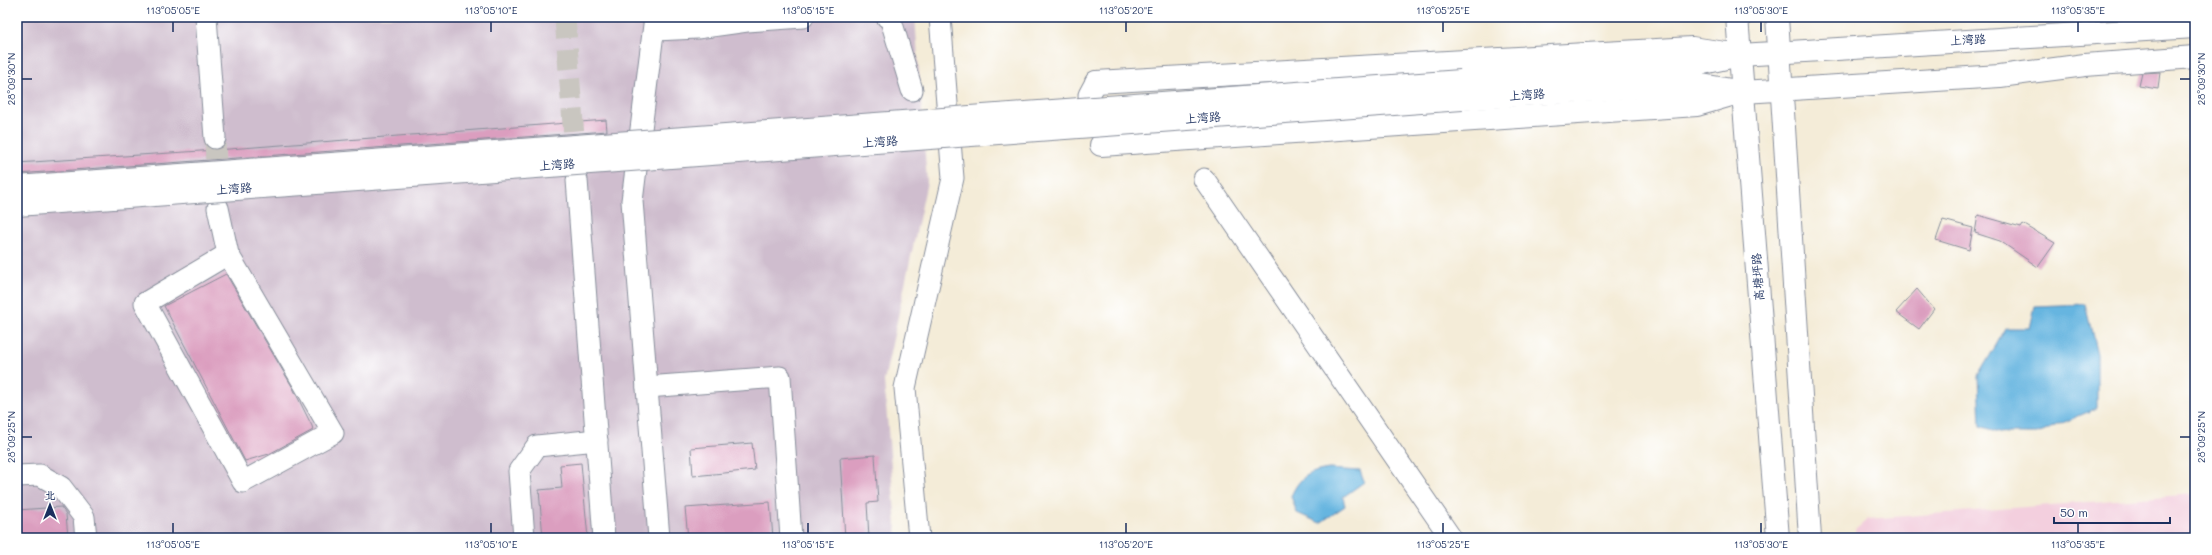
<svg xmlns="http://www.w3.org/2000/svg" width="2212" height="555" viewBox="0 0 2212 555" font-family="Mali,'LXGW WenKai TC',sans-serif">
  <rect width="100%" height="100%" fill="#fff"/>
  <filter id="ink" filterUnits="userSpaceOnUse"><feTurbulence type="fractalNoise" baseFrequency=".025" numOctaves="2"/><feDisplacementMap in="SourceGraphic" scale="8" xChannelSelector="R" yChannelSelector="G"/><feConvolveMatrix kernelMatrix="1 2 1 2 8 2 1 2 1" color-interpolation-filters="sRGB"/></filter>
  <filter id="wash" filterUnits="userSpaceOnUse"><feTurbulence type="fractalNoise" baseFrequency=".012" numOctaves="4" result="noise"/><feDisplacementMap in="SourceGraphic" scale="16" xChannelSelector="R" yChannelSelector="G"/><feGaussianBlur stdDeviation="0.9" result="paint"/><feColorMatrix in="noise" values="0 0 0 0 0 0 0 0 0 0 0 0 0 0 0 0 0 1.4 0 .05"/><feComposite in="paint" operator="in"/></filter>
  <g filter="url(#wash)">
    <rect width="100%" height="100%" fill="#f4ecd8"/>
    <!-- built -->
    <path fill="#f3cfde" d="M2195,494V538H1856L1855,530L1868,519Z"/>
    <!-- railway -->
    <path fill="#cfbdce" d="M17,17H915L927,182L884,381L897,538H17Z"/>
    <!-- water -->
    <g fill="#66b5e0" stroke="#40729f">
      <path d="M2085,304L2097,354V408L2037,434H2006L1980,426L1978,376L2006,328H2030L2035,306Z"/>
      <path d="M1329,469L1360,471L1364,482L1343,497L1345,506L1320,523L1297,513L1291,496C1300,476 1309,472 1329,469Z"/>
    </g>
    <g id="blocks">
      <!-- building -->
      <g fill="#db9ebf">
        <path d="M2160,72L2158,89L2139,86L2142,73Z"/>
        <path d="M606,120L607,131L17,174V163L216,150Z"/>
        <path d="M1978,215L2021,227L2023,224L2055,243L2038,267L2000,241L1975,233Z"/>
        <path d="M1943,220L1973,228L1969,250L1936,240Z"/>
        <path d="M226,274L293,388L312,426L313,430L269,454L245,461L164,306Z"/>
        <path d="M1917,289L1934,309L1919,329L1896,312Z"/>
        <path d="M752,443L755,470L693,476L691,448Z"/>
        <path d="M875,455L878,502L867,503L869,538H845L840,458Z"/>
        <path d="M581,463L588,538H543L539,490L562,488L560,465Z"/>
        <path d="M770,502L773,538H688L685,508Z"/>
        <path d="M61,507L66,514L68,538H17V510Z"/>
      </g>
    </g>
  </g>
  <g filter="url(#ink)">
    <use href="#blocks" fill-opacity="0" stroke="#888e9b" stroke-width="1"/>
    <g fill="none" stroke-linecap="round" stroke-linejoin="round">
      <!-- minor-tunnel -->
      <g stroke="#c9c6c0" stroke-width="21" stroke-dasharray="21 10" stroke-linecap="butt">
        <path d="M565,17L576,164"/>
        <path d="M215,138L217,189"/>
      </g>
      <defs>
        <g id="minor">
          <path d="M206,17L215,138"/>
          <path d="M655,17L632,201L659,538"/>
          <path d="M887,17H890L912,90"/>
          <path d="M655,30L697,28L747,21L803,17"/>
          <path d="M1092,126L1089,95L1096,82"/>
          <path d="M1204,179L1451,538"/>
          <path d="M577,180L604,538"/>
          <path d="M218,208L228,254L333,433L243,482L145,303L228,254"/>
          <path d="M647,387L780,377L791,538"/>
          <path d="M17,476L40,475L61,487L84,517L86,538"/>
          <path d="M524,538L519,471L537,446L597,440"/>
          <path d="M919,538L905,388L953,178L940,17"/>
        </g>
        <g id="major">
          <path d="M1737,17L1778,538"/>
          <path d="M1777,17L1810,538"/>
          <path d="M1461,81L1694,65L1740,55L2195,27"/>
          <path d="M1096,82L1692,48L1725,53"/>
          <path d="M1462,99L1696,84L1743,92L2000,76L2085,65L2195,57"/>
          <path d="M1101,145L1697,105L1738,93"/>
        </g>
      </defs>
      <!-- minor casing -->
      <use href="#minor" stroke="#888e9b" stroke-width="23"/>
      <!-- major casing -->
      <use href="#major" stroke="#888e9b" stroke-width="24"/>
      <!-- minor -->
      <use href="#minor" stroke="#fff" stroke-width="21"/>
      <!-- major -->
      <use href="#major" stroke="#fff" stroke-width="22"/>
      <defs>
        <g id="major-bridge">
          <path d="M17,187L1461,81"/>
          <path d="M17,205L1462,99"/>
        </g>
      </defs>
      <!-- major-bridge casing -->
      <use href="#major-bridge" stroke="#888e9b" stroke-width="24" stroke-linecap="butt"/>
      <!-- major-bridge -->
      <use href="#major-bridge" stroke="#fff" stroke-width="22"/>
    </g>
  </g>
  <!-- ticks -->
  <path fill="none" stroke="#1b2f5e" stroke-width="1.5" d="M173,22V32M491,22V32M808,22V32M1126,22V32M1443,22V32M1761,22V32M2078,22V32M22,79H32M2180,79H2190M22,437H32M2180,437H2190M173,523V533M491,523V533M808,523V533M1126,523V533M1443,523V533M1761,523V533M2078,523V533"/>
  <g text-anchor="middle" stroke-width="4" stroke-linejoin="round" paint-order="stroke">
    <!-- street labels -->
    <g font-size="12" fill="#1b2f5e" stroke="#fff">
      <text transform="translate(1968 40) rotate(-3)" y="4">上湾路</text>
      <text transform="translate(1527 95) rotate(-4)" y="4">上湾路</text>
      <text transform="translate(1203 118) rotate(-4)" y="4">上湾路</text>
      <text transform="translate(880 142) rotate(-4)" y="4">上湾路</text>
      <text transform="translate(557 165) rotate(-4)" y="4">上湾路</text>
      <text transform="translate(234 189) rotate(-4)" y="4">上湾路</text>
      <text transform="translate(1758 277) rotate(-94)" y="4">高塘坪路</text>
    </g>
  </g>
  <!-- margin -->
  <rect width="2212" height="555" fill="none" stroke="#fff" stroke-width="44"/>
  <!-- north arrow -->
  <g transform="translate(50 505)" stroke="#ffffff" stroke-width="3" paint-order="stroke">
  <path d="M0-3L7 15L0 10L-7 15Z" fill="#1b2f5e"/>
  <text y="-6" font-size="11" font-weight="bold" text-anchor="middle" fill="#1b2f5e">北</text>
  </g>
  <!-- scale -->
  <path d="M2054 517v6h116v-6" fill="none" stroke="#1b2f5e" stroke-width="2"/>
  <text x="2060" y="517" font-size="12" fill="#1b2f5e" stroke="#ffffff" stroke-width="3" paint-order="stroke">50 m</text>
  <rect x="22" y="22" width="2168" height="511" fill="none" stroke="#1b2f5e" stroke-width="1.5"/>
  <g font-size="10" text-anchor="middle" fill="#1b2f5e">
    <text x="173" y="14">113°05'05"E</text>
    <text x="491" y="14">113°05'10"E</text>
    <text x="808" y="14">113°05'15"E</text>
    <text x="1126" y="14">113°05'20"E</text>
    <text x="1443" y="14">113°05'25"E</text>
    <text x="1761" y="14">113°05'30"E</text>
    <text x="2078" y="14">113°05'35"E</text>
    <text transform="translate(11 79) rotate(-90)" y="4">28°09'30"N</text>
    <text transform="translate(2201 79) rotate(-90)" y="4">28°09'30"N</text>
    <text transform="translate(11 437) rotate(-90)" y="4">28°09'25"N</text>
    <text transform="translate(2201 437) rotate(-90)" y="4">28°09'25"N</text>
    <text x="173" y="548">113°05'05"E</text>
    <text x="491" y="548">113°05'10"E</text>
    <text x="808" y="548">113°05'15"E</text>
    <text x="1126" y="548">113°05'20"E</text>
    <text x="1443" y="548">113°05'25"E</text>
    <text x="1761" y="548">113°05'30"E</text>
    <text x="2078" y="548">113°05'35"E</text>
  </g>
</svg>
